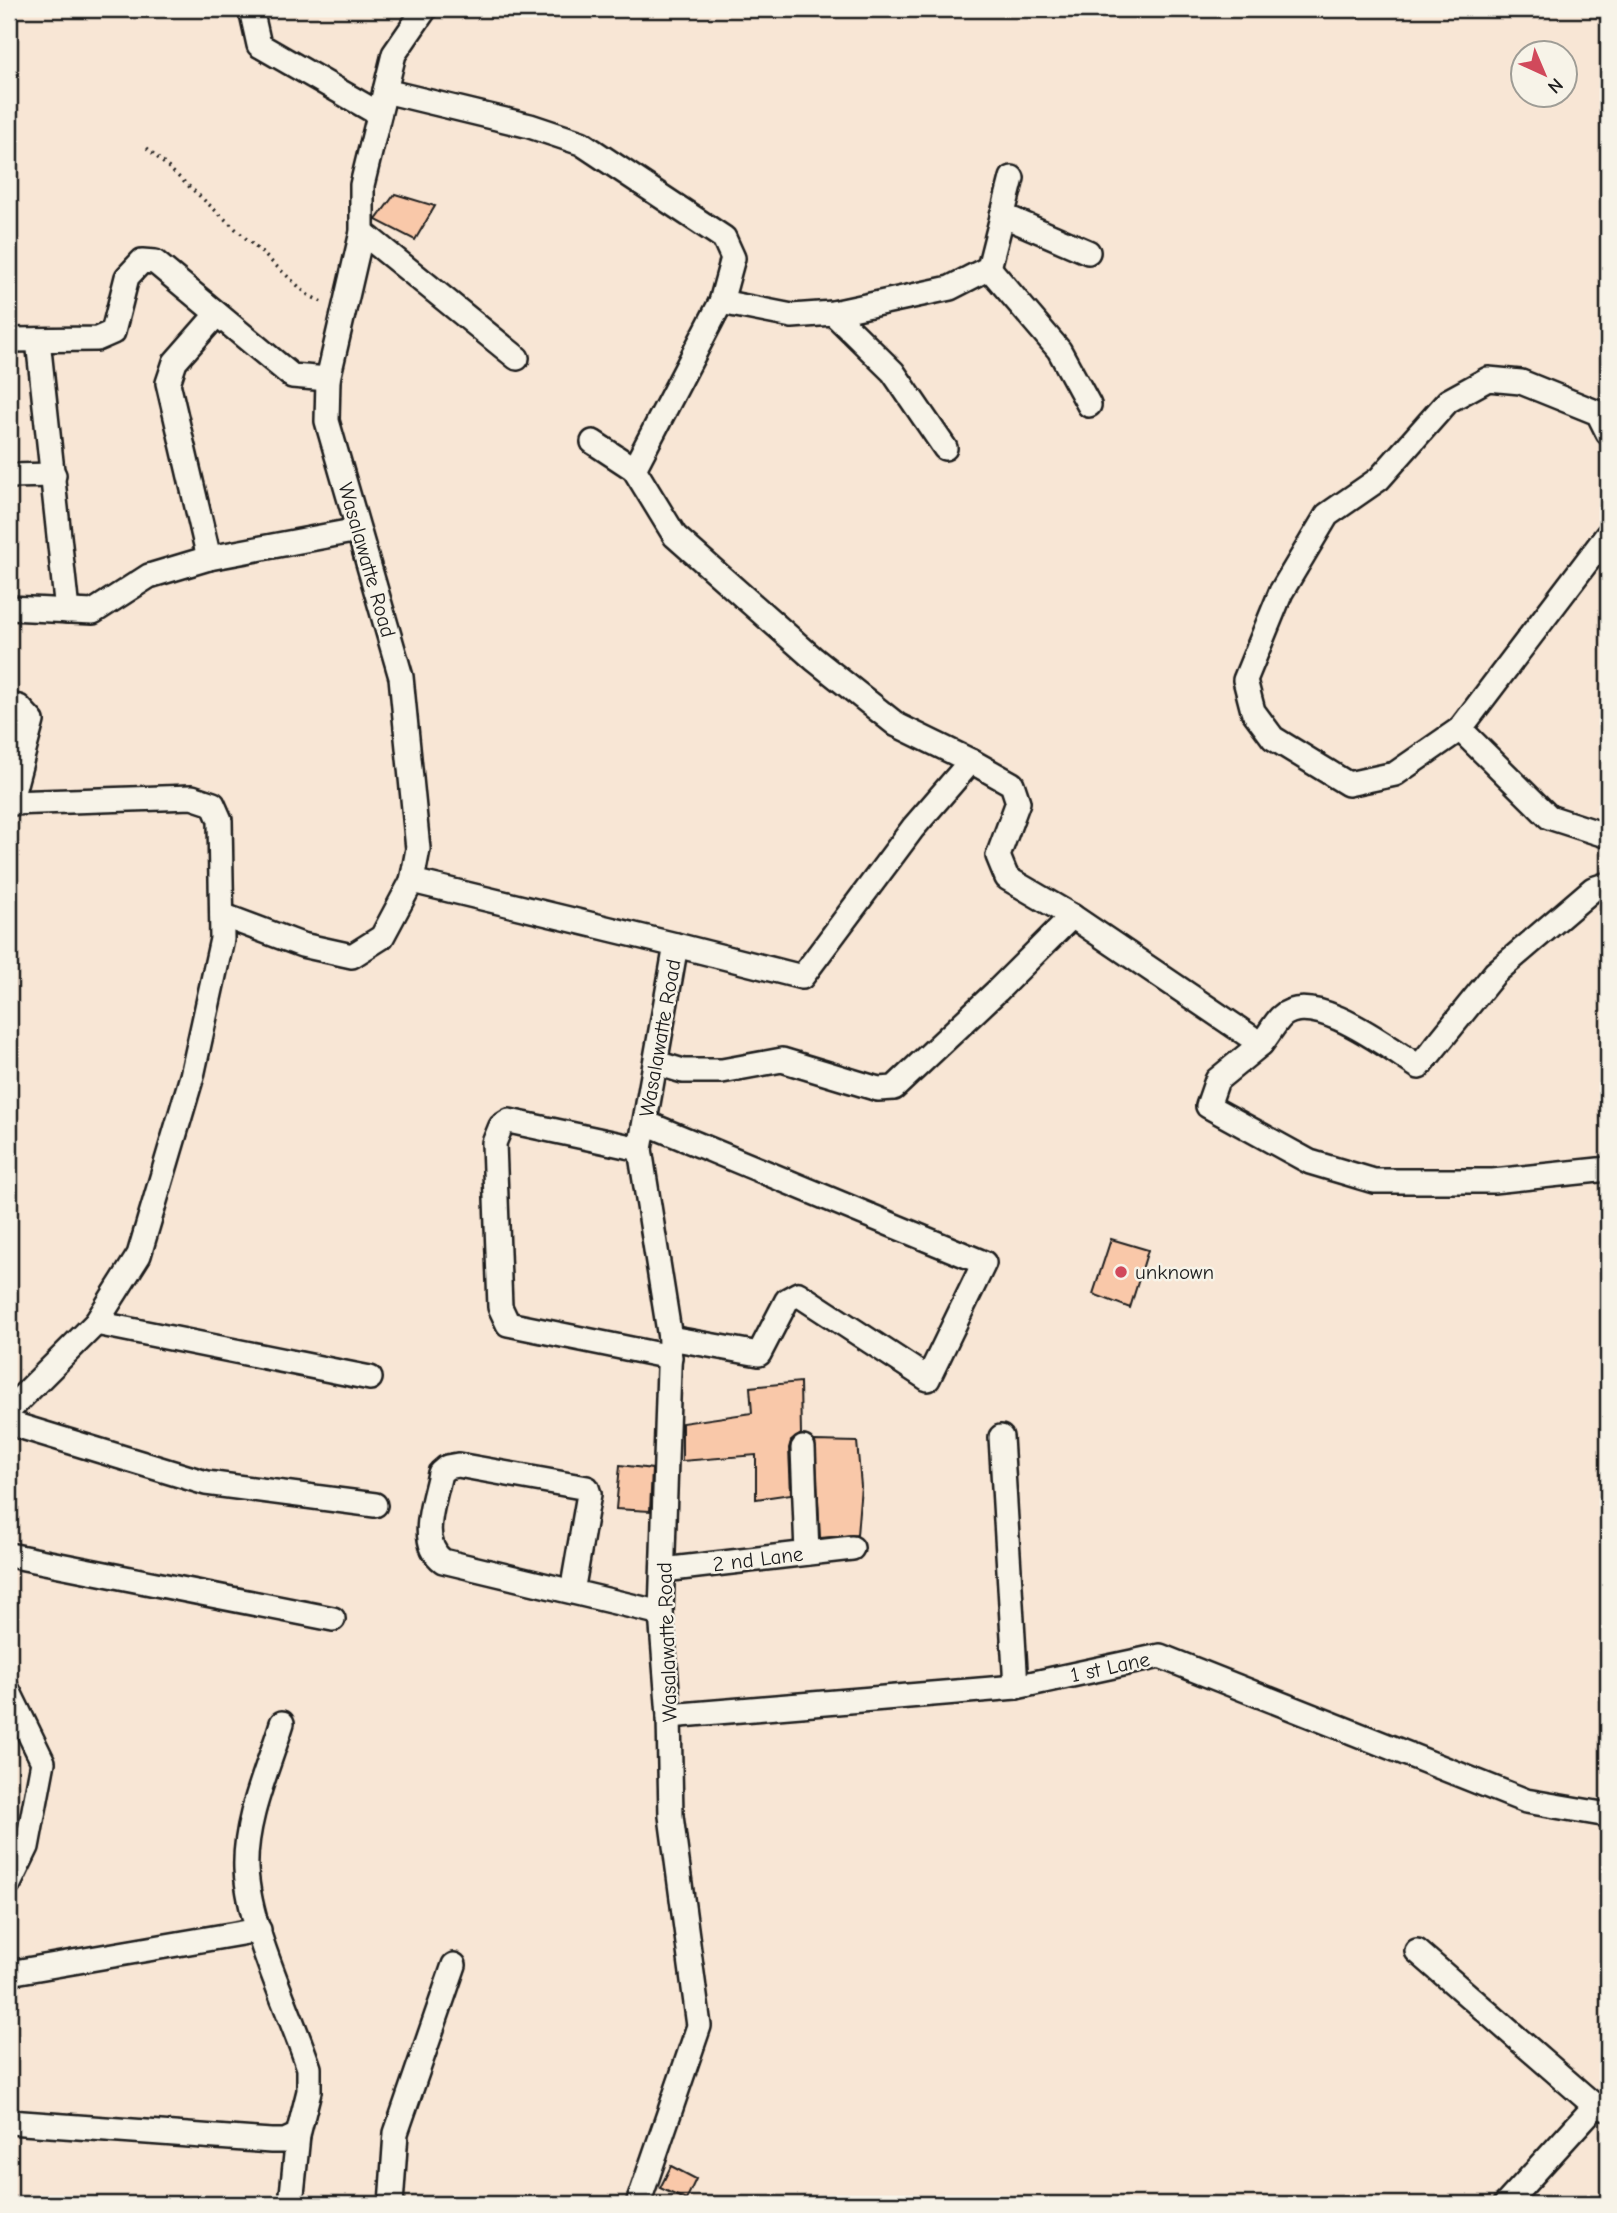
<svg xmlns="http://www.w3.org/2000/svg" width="1617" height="2213" viewBox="0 0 1617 2213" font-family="'Comic Neue',sans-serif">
  <rect width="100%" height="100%" fill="#f8e6d5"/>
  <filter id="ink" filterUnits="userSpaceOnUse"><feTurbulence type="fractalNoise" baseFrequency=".0143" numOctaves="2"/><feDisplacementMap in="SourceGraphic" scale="14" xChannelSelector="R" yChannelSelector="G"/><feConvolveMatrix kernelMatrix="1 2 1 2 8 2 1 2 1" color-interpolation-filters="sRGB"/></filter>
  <g filter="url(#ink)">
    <!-- building -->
    <g fill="#f9c8a9" stroke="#1c1c1c" stroke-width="2">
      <path d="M395,194L435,206L415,240L376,220Z"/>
      <path d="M1111,1239L1148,1250L1130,1308L1093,1294Z"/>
      <path d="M800,1382L801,1434L791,1441L789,1448L791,1494L756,1499V1455L682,1461V1423L752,1413L750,1387Z"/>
      <path d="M815,1441L857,1442L861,1486L857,1535L820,1538Z"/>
      <path d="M620,1465L652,1469L650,1511L616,1509Z"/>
      <path d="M671,2166L696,2179L686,2200L660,2188Z"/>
    </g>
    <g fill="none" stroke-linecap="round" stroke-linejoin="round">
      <defs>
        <g id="street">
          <path d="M251,9L259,45L379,114"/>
          <path d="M425,9L394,54L362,185V232L328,379L327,421L401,677L418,849L412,881L676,945L640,1149L670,1338L661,1613L669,1716L671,1816L699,2026L638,2204"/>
          <path d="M385,91L530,126L581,143L724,238L733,258L721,302L634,469"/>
          <path d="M1002,215L1088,252"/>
          <path d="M362,232L517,358"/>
          <path d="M989,268L1059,350L1089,405"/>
          <path d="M721,302L792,316L833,313L950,288L989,268L1012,178"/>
          <path d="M833,313L893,372L945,448"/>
          <path d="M9,340L97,339L113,332L127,277L142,261L155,262L292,376L328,379"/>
          <path d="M38,340L67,611"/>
          <path d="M1608,433L1598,413L1521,382L1488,379L1448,401L1379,479L1327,515L1281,592L1245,680L1253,711L1273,738L1348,784L1395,774L1460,729L1608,534"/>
          <path d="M593,442L634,469L675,536L814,659L897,725L971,761L913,828L802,977L676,945"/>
          <path d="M9,476L54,475"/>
          <path d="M209,558L168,383L175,362L217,314"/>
          <path d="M9,608L93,612L149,576L209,558L358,530"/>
          <path d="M9,705L19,707L32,721L10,803"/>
          <path d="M1460,729L1549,817L1608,836"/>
          <path d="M971,761L1012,784L1018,802L998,856L1007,878L1072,916L1261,1044L1217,1080L1208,1106L1310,1162L1374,1181H1493L1608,1169"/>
          <path d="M9,803L192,797L213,804L220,820L222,939L192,1076L139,1255L96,1323L9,1410"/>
          <path d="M222,915L302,945L352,956L382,937L412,881"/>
          <path d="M1261,1044C1268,1036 1274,1024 1281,1017C1313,988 1390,1049 1419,1067L1495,973L1593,889L1608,884"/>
          <path d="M656,1063L683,1071H722L782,1060L878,1089L894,1088L997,991L1072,916"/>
          <path d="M646,1123L984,1263L928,1379L798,1294L787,1300L759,1354L670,1338"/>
          <path d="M640,1149L509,1121L501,1126L494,1143L500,1307L508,1324L670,1357"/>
          <path d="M96,1323L370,1378"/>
          <path d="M9,1423L206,1483L375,1505"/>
          <path d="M1001,1437L1016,1687"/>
          <path d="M803,1448L807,1553"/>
          <path d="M9,1555L333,1619"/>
          <path d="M663,1570L852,1548"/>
          <path d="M572,1592L589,1494L587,1488L458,1465L447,1467L440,1473C435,1500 417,1542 443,1561L661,1613"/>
          <path d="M9,1692L43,1762L27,1847L9,1884"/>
          <path d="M669,1716L1016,1687L1160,1656L1526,1801L1608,1815"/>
          <path d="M1417,1951L1595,2106L1608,2109"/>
          <path d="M9,1973L259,1930"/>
          <path d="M9,2122L271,2141H285L298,2135L309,2091V2068C289,2008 249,1930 246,1869C244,1820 268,1769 282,1723"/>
          <path d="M291,2204L298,2135"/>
          <path d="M391,2204L396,2133L454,1965"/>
          <path d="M1506,2204L1595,2106"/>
        </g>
      </defs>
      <!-- street casing -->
      <use href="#street" stroke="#1c1c1c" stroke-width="28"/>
      <!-- path -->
      <path stroke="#1c1c1c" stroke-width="3.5" stroke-dasharray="2 5" stroke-linecap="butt" d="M147,148L308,295L324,303"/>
      <!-- street -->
      <use href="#street" stroke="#f7f3e8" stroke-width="23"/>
    </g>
  </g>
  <!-- markers -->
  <circle fill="#d1495b" stroke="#f7f3e8" stroke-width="2.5" cx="1121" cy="1272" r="7"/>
  <g text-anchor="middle" stroke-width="5" stroke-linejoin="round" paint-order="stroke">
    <!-- street labels -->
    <g font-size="21" fill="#1c1c1c" stroke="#f7f3e8">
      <text transform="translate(367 560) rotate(74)" y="7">Wasalawatte Road</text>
      <text transform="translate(660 1038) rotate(-80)" y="7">Wasalawatte Road</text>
      <text transform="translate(758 1559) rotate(-7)" y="7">2 nd Lane</text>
      <text transform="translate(667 1642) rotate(-92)" y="7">Wasalawatte Road</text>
      <text transform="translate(1110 1667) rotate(-12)" y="7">1 st Lane</text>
    </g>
    <!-- poi labels -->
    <g font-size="21" fill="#1c1c1c" stroke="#f7f3e8" text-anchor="start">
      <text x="1135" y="1279">unknown</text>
    </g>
  </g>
  <!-- margin -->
  <rect width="1617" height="2213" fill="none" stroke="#f7f3e8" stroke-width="35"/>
  <rect x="18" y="18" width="1582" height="2178" fill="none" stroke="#1c1c1c" stroke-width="2.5" filter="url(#ink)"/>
  <!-- north arrow -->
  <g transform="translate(1544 74) rotate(136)"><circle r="33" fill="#f7f3e8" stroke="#9f9d96" stroke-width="2"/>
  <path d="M0-5L12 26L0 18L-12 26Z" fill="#d1495b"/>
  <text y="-10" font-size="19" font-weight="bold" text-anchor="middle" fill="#1c1c1c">N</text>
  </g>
</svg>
